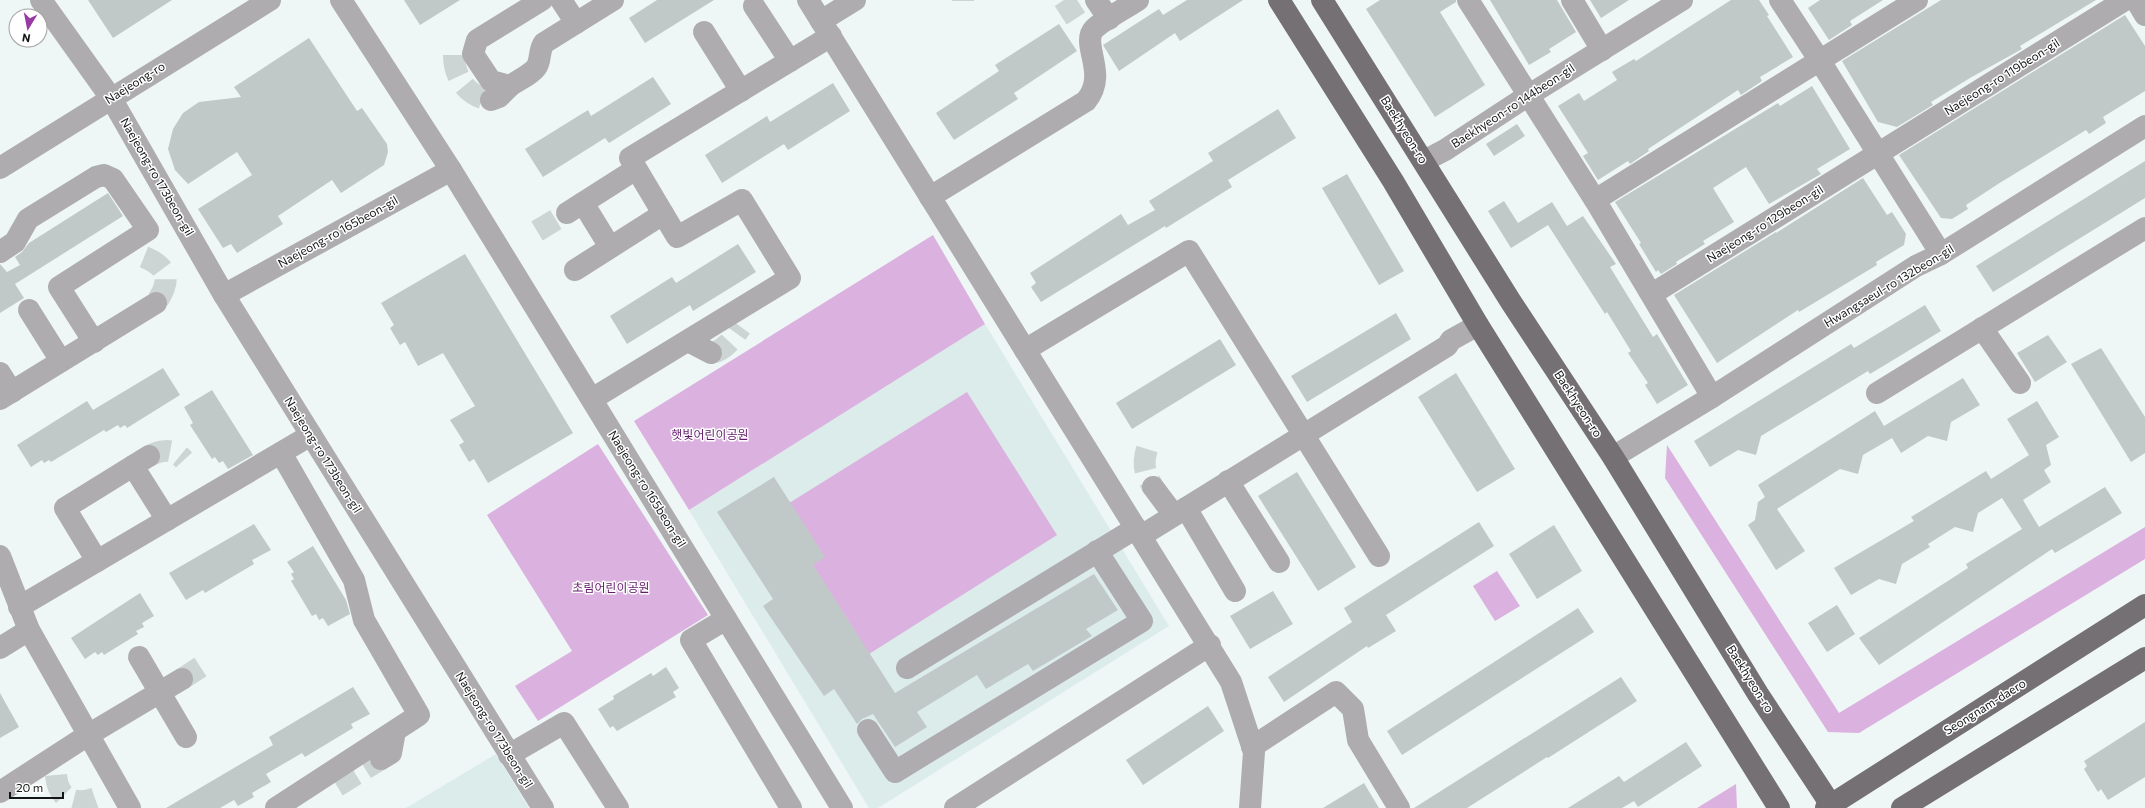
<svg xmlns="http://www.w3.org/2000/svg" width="2145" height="808" viewBox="0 0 2145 808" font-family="Commissioner,'Noto Sans KR',sans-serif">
  <rect width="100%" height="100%" fill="#eef6f6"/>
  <!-- built -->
  <g fill="#dbeceb">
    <path d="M985,324L1169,626L878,808H869L689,510Z"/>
    <path d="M496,754L529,808H406Z"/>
  </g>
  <!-- green -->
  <g fill="#dbb1df">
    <path d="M933,235L985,324L689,510L634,421Z"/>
    <path d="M967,392L1057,535L869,654L778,510Z"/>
    <path d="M598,444L708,615L538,721L515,686L572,651L487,515Z"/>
    <path d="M1667,445L1839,713L2145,527V559L1859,733L1828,732L1665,478Z"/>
    <path d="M1497,571L1520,606L1495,621L1473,586Z"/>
    <path d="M1736,784L1737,808H1697Z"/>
  </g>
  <!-- building -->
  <g fill="#c1c9c8">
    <path d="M88,0H172L113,38Z"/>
    <path d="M404,0H460L420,25Z"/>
    <path d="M657,0H714L645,43L629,18Z"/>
    <path d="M1187,0H1243L1180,41L1175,33L1119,71L1103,45L1159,9L1163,15Z"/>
    <path d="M1380,0H1456V2L1440,12L1485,85L1435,117L1366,9Z"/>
    <path d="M1490,0H1557L1576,32L1549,49L1551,52L1529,65Z"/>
    <path d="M1590,0H1629L1601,18Z"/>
    <path d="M1731,0H1759L1769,15L1767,16L1793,57L1760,77L1762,81L1741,95L1738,90L1648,149L1649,151L1630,164L1628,161L1598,180L1583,156L1588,153L1558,106L1579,93L1584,101L1617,80L1612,72L1634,59L1636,61Z"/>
    <path d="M1820,0H1883L1850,21L1852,25L1829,40L1808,8Z"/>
    <path d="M1941,0H2096L2020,46L2022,49L1970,78L1931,102L1933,105L1897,127L1878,122L1842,61Z"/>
    <path d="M2125,15L2145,46V91L2103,117L2106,123L2089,134L2086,130L1998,184L1966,205L1968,209L1952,219L1941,218L1899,155Z"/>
    <path d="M1059,24L1077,51L1014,93L1018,99L954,140L936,113L999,71L995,65Z"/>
    <path d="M309,38L357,111L362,108L387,144L388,152L384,165L341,193L332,180L278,216L283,224L237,253L231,244L223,248L198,209L252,175L237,152L188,184L175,170L168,149L173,129L183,113L199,102L241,97L234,87Z"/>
    <path d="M653,77L671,104L609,143L605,138L543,177L525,149L588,110L591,116Z"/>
    <path d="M833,83L850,111L788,150L784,144L722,183L705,155L767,116L770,122Z"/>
    <path d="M1812,86L1850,149L1817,169L1821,174L1769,204L1746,167L1713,188L1734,222L1703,241L1705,244L1676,262L1677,264L1661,274L1658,270L1656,272L1639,244L1641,243L1615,202L1778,103L1780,106Z"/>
    <path d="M1278,109L1296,138L1228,180L1232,187L1166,228L1165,226L1041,302L1031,287L1036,283L1030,273L1121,214L1128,225L1155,210L1149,201L1213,161L1208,153Z"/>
    <path d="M1517,124L1525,136L1494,156L1486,144Z"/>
    <path d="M2145,161V198L1993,292L1976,266Z"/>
    <path d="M1347,174L1404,271L1379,285L1322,188Z"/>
    <path d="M1863,178L1887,215L1892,212L1906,234L1904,245L1876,262L1877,265L1799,312L1798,310L1717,363L1674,295L1776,232V233Z"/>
    <path d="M108,193L123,216L15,284L24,298L0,313V264L7,272L20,265L15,257L22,252L29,243Z"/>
    <path d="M1504,201L1518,223L1552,202L1567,226L1583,216L1616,264L1610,267L1653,337L1657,334L1688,385L1657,404L1645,385L1648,383L1628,353L1631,351L1607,312L1605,314L1548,225L1511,248L1488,211Z"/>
    <path d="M738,244L756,272L693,311L690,305L627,344L610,316L672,277L676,283Z"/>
    <path d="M465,254L573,433L488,483L474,459L469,462L459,445L464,442L450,420L475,406L443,353L418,366L405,342L400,345L390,328L394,325L381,303Z"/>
    <path d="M1925,305L1941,331L1870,374L1868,371L1761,436L1756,455L1738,450L1710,467L1694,441L1851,344L1854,348Z"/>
    <path d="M1396,313L1411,339L1307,402L1291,376Z"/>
    <path d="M2048,335L2067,362L2035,382L2017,353Z"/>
    <path d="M1220,339L1236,365L1132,429L1116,403Z"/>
    <path d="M2101,348L2145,417V453L2131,462L2071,364Z"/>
    <path d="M163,368L180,395L127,428L125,425L120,428L118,425L106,432L104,430L51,462L49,460L44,463L42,460L31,467L17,445L87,401L93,410Z"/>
    <path d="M1456,373L1515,469L1477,492L1418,397Z"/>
    <path d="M1963,378L1980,405L1951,422L1947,441L1928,436L1901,453L1892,438L1863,455L1858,474L1840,469L1777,509L1805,551L1776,570L1748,525L1755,520L1758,502L1765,497L1758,485L1875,411L1884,426Z"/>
    <path d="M212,390L253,455L228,469L223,461L219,463L215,457L212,459L190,425L193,423L184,407Z"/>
    <path d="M2037,401L2059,437L2046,445L2051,465L2044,470L2051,482L2023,500L2039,527L2105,487L2122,513L2055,553L2052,549L1879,665L1859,638L1968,568L1966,564L2022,529L2002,498L1978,513L1973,532L1955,527L1928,544L1930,547L1902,564L1896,584L1879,579L1851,595L1834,568L1914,521L1911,517L1986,471L1991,479L2029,455L2007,419Z"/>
    <path d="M1297,472L1356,567L1318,591L1258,496Z"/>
    <path d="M774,477L825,557L813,565L895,693L1094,574L1118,610L1086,629L1092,636L1033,671L1028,664L986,689L977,675L917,712L927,727L895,747L873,714L862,719L857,724L834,689L824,696L763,606L773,599L717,512Z"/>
    <path d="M1479,522L1494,546L1386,615L1396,631L1368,648L1367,646L1284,702L1268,677L1352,622L1344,608Z"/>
    <path d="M254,524L271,550L252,560L254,564L205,593L203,590L186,600L169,573Z"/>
    <path d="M1554,525L1582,571L1537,599L1509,554Z"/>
    <path d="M313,546L346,600L350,614L328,626L323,618L319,620L316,614L312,616L291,581L294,579L291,574L294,572L287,562Z"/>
    <path d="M1273,591L1293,624L1250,649L1230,616Z"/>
    <path d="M140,593L154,616L142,623L144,627L136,631L138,634L104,655L102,652L98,655L95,652L85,659L71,638Z"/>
    <path d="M1837,605L1855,634L1827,652L1808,623Z"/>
    <path d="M1578,608L1594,632L1402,755L1387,731Z"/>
    <path d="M666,667L679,688L673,692L676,697L617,731L613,726L610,728L598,709L614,699L613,696L651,673L653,676Z"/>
    <path d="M1621,677L1637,701L1548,758L1547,757L1467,808H1414Z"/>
    <path d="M353,687L370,714L351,724L353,728L305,757L302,753L266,774L271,782L252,793L254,797L238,806L234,800L220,808H166L273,745L269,737Z"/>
    <path d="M0,693L19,727L0,738Z"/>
    <path d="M1208,706L1224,731L1143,785L1126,760Z"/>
    <path d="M2145,722V777L2108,800L2101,789L2098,792L2084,769L2087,766L2084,761Z"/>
    <path d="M1686,742L1702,766L1638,807L1634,801L1622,808H1568L1619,776L1624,782Z"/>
    <path d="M1364,783L1379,808H1323Z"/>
  </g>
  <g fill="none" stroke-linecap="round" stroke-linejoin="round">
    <!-- minor-tunnel -->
    <g stroke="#cdd4d4" stroke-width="22" stroke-dasharray="22 11" stroke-linecap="butt">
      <path d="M963,0V1"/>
      <path d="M1064,0L1080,25"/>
      <path d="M454,55C454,78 468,97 491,100"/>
      <path d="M537,231L567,213"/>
      <path d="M144,257C171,268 170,282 156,303"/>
      <path d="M711,353C725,351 733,338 741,327"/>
      <path d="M1147,449C1142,465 1145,473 1153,487"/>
      <path d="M149,456C163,449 173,448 184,460"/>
      <path d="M182,679L202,666"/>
      <path d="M56,775C58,799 74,806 96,798"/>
      <path d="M337,786L381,759"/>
    </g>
    <!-- minor -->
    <g stroke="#aeacae" stroke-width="22">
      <path d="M41,0L111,98L224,295L543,808"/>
      <path d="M341,0L451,170L842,808"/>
      <path d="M542,0L477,40L473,54L491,81L510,86C518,80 535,73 538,64C541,56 539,50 544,43L613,0"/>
      <path d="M561,0L576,23"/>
      <path d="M808,0L1231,682L1254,752L1250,808"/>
      <path d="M1096,0L1109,19"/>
      <path d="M1468,0L1595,200L1712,397"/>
      <path d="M1572,0L1602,50"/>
      <path d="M1780,0L1820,61L1941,254"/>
      <path d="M2136,0L2145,15"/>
      <path d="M754,6L790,61"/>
      <path d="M821,21L855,0"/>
      <path d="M704,32L741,91"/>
      <path d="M491,100L499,97L510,86"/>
      <path d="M1424,161L1445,150L1529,95L1682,0"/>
      <path d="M0,168L270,0"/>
      <path d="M930,197L1086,101C1109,74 1080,44 1094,29C1103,20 1126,8 1138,0"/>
      <path d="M1595,200L1917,0"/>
      <path d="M583,203L610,247"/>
      <path d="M567,213L636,169"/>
      <path d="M0,252L15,242L28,219L96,177L104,175L113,179L148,230L59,287L94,342"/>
      <path d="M575,270L663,214"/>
      <path d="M1652,294L2125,0"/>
      <path d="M224,295L451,170"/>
      <path d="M29,310L61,361"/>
      <path d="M1982,328L2020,383"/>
      <path d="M688,341L711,353"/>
      <path d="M1025,350L1189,251L1379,556"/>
      <path d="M0,373L12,392"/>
      <path d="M1877,393L2145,228"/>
      <path d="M0,399L156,303"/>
      <path d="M592,399L790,278L742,200L677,237L630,158L831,36"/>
      <path d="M1613,457L1712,397L1916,266L1941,254L2145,126"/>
      <path d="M133,466L167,520"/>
      <path d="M1228,481L1279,562"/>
      <path d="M1153,487L1174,515"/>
      <path d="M1186,508L1235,591"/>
      <path d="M1141,536L1447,346L1451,340L1478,325"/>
      <path d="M0,556L29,630L130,808"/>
      <path d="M97,561L65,508L149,456"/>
      <path d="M19,607L311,435"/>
      <path d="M726,619L691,640L791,808"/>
      <path d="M0,648L29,630"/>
      <path d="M139,657L186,737"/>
      <path d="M907,668L1136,528"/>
      <path d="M868,730L895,772L1142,621L1097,551"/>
      <path d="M1252,747L1336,692L1353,709L1358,740L1399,808"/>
      <path d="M509,755L564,723L618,808"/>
      <path d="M381,759L391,753L395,731"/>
      <path d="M0,792L88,735L182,679"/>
      <path d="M276,808L419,715L364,620L354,580L281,453"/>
      <path d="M955,808L1210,645"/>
    </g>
    <!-- major -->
    <g stroke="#747074" stroke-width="22">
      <path d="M1279,0L1393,181L1478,325L1779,808"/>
      <path d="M1322,0L1511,302L1613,457L1758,694L1833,808"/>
      <path d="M1826,808L2145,605"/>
      <path d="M1902,808L2145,658"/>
    </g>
  </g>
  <g text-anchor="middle" stroke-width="3" stroke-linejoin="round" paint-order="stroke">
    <!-- street labels -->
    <g font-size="12" fill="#131615" stroke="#fff">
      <text transform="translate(2002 77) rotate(-32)" y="4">Naejeong-ro 119beon-gil</text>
      <text transform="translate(135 83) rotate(-32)" y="4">Naejeong-ro</text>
      <text transform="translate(1513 106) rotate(-33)" y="4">Baekhyeon-ro 144beon-gil</text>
      <text transform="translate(1404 130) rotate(58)" y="4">Baekhyeon-ro</text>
      <text transform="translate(157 177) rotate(60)" y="4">Naejeong-ro 173beon-gil</text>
      <text transform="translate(1765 224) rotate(-32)" y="4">Naejeong-ro 129beon-gil</text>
      <text transform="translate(338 232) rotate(-29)" y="4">Naejeong-ro 165beon-gil</text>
      <text transform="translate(1889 286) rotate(-31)" y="4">Hwangsaeul-ro 132beon-gil</text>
      <text transform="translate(1578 404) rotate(57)" y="4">Baekhyeon-ro</text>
      <text transform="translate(323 455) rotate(58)" y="4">Naejeong-ro 173beon-gil</text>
      <text transform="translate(647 489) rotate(58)" y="4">Naejeong-ro 165beon-gil</text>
      <text transform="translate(1750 679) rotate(58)" y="4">Baekhyeon-ro</text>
      <text transform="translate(1985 707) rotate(-32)" y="4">Seongnam-daero</text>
      <text transform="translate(494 730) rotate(58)" y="4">Naejeong-ro 173beon-gil</text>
    </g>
    <!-- park labels -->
    <g font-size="12" fill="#621c6a" stroke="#fff">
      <text x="710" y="439">햇빛어린이공원</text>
      <text x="611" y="592">초림어린이공원</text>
    </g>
  </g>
  <!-- north arrow -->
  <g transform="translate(28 28) rotate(190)"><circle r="19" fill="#ffffff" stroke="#a1a2a1"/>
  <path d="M0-3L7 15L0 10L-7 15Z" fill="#983aa3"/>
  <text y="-6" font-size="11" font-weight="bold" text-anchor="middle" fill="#131615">N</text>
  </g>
  <!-- scale -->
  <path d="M10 792v6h53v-6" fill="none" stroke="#131615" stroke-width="2"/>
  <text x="16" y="792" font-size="12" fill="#131615" stroke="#ffffff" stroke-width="3" paint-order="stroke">20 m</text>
</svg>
